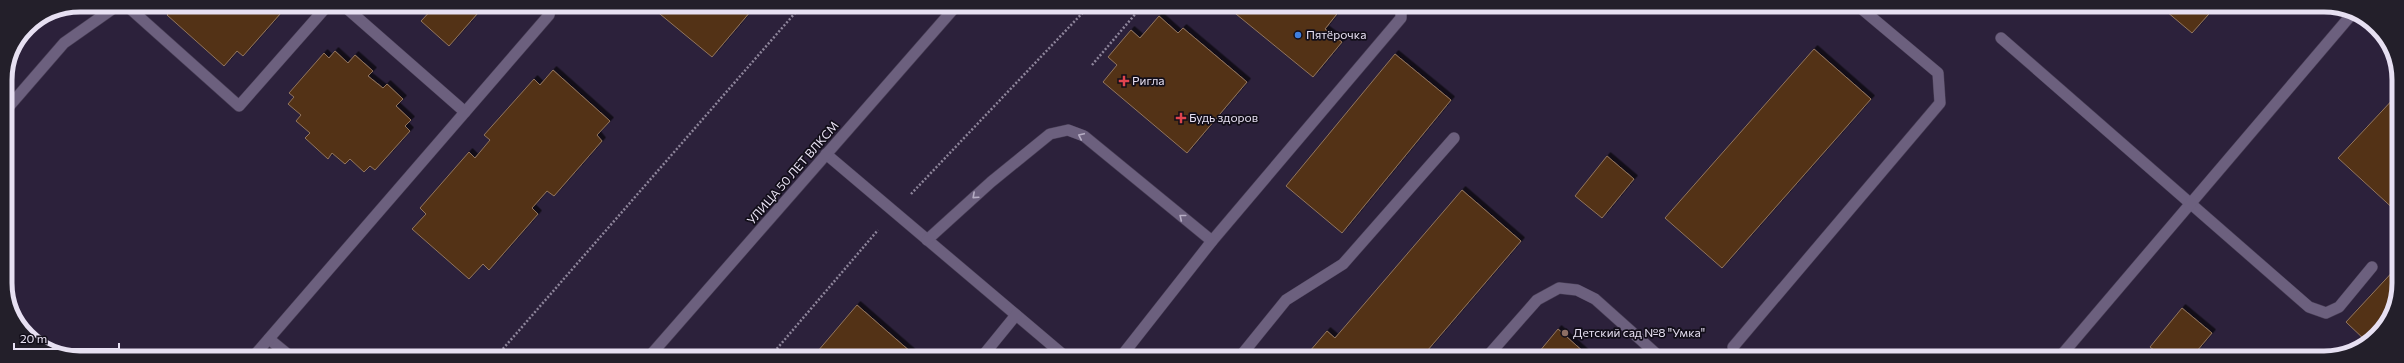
<svg xmlns="http://www.w3.org/2000/svg" width="2404" height="363" viewBox="0 0 2404 363" font-family="Commissioner,sans-serif">
  <defs>
    <filter id="shadow"><feDropShadow dx="3.5" dy="-3.5" stdDeviation="0" flood-color="#0009"/></filter>
  </defs>
  <rect width="100%" height="100%" fill="#2c213b"/>
  <!-- building -->
  <g fill="#523114" stroke="#92755e" filter="url(#shadow)">
    <path d="M176,5H288L243,56L237,51L224,66L167,15Z"/>
    <path d="M436,5H485L449,46L421,21Z"/>
    <path d="M649,5H756L712,57Z"/>
    <path d="M1225,5H1344L1325,29L1342,42L1313,77Z"/>
    <path d="M2160,6H2216L2192,33Z"/>
    <path d="M1159,16L1178,33L1183,28L1247,82L1187,153L1103,82L1117,65L1108,57L1131,30L1140,38Z"/>
    <path d="M1814,49L1871,99L1722,268L1665,218Z"/>
    <path d="M335,51L348,63L355,55L373,71L368,76L383,88L387,84L403,99L396,106L411,120L405,126L410,131L375,170L370,166L364,172L350,159L345,164L332,153L328,159L305,138L310,133L296,121L301,115L288,104L294,97L289,93L324,53L329,58Z"/>
    <path d="M1395,54L1451,100L1342,233L1286,186Z"/>
    <path d="M553,70L610,121L597,135L602,141L554,196L547,191L532,208L538,214L489,270L483,264L469,279L412,229L426,214L420,208L469,152L475,158L490,140L484,135L534,79L540,85Z"/>
    <path d="M2397,95L2398,96V213L2338,158Z"/>
    <path d="M1607,156L1634,179L1602,218L1575,196Z"/>
    <path d="M1462,190L1521,241L1421,358H1304L1327,331L1335,338Z"/>
    <path d="M2398,266V293L2374,339L2367,342L2346,322Z"/>
    <path d="M857,305L912,353L908,358H812Z"/>
    <path d="M2182,308L2212,333L2191,358H2164L2150,347Z"/>
    <path d="M1558,329L1586,354L1583,358H1534Z"/>
  </g>
  <g fill="none" stroke-linecap="round" stroke-linejoin="round">
    <defs>
      <g id="service">
        <path d="M126,5L239,106L328,5"/>
        <path d="M343,5L465,112"/>
        <path d="M2001,38L2309,307L2326,313L2339,307L2372,267"/>
        <path d="M5,111L64,43L118,5"/>
        <path d="M826,154L1067,358"/>
        <path d="M927,240L991,182L1050,134L1068,130L1084,136L1212,241"/>
        <path d="M269,339L291,357"/>
        <path d="M1733,347L1940,103L1938,73L1857,5"/>
        <path d="M253,357L549,15L551,5"/>
        <path d="M981,358L1016,315"/>
        <path d="M1120,358L1212,241L1401,18V5"/>
        <path d="M1239,358L1286,300L1343,264L1454,138"/>
        <path d="M1486,358L1537,300L1559,288L1577,290L1595,299L1661,358"/>
        <path d="M2059,358L2352,14"/>
      </g>
      <path id="secondary" d="M648,358L957,5"/>
    </defs>
    <!-- service casing -->
    <use href="#service" stroke="#473d54" stroke-width="12"/>
    <!-- secondary casing -->
    <use href="#secondary" stroke="#473d54" stroke-width="12"/>
    <!-- path -->
    <g stroke="#8e859b" stroke-width="2.5" stroke-dasharray="2 2" stroke-linecap="butt">
      <path d="M1092,65L1143,5"/>
      <path d="M911,194L1090,5"/>
      <path d="M495,358L802,5"/>
      <path d="M769,358L878,230"/>
    </g>
    <!-- service -->
    <use href="#service" stroke="#6c607e" stroke-width="11"/>
    <!-- secondary -->
    <use href="#secondary" stroke="#6c607e" stroke-width="11"/>
  </g>
  <!-- one-way arrows -->
  <defs><path id="oneway-chevron" d="M-2-3.5L2.5 0L-2 3.5" fill="none" stroke-width="1.6" stroke-linecap="round" stroke-linejoin="round"/></defs>
  <g stroke="#b6adc4">
    <use href="#oneway-chevron" transform="translate(1081 136) rotate(-155)"/>
    <use href="#oneway-chevron" transform="translate(975 196) rotate(138)"/>
    <use href="#oneway-chevron" transform="translate(1182 217) rotate(-141)"/>
  </g>
  <!-- markers -->
  <circle fill="#3f7fe0" stroke="#120e19" stroke-width="1.5" cx="1298" cy="35" r="4"/>
  <g fill="#e0444e" stroke="#120e19" stroke-width="1.5">
    <path d="M1122 75h4v4h4v4h-4v4h-4v-4h-4v-4h4z"/>
    <path d="M1179 112h4v4h4v4h-4v4h-4v-4h-4v-4h4z"/>
  </g>
  <circle fill="#8d6e63" stroke="#120e19" stroke-width="1.5" cx="1565" cy="333" r="4"/>
  <g text-anchor="middle" stroke-width="3.5" stroke-linejoin="round" paint-order="stroke">
    <!-- poi labels -->
    <g font-size="12" fill="#e7e0f2" stroke="#120e19" text-anchor="start">
      <text x="1306" y="39">Пятёрочка</text>
      <text x="1132" y="85">Ригла</text>
      <text x="1189" y="122">Будь здоров</text>
      <text x="1573" y="337">Детский сад №8 "Умка"</text>
    </g>
    <!-- street labels -->
    <g font-size="12" fill="#e7e0f2" stroke="#120e19">
      <text transform="translate(793 173) rotate(-49)" y="4">УЛИЦА 50 ЛЕТ ВЛКСМ</text>
    </g>
  </g>
  <!-- crop -->
  <path d="M0 0H2404V363H0ZM80 12H2324A68 68 0 0 1 2392 80V283A68 68 0 0 1 2324 351H80A68 68 0 0 1 12 283V80A68 68 0 0 1 80 12Z" fill="#231f2a" fill-rule="evenodd"/>
  <path fill="none" stroke="#e7e0f2" stroke-width="5" d="M80 12H2324A68 68 0 0 1 2392 80V283A68 68 0 0 1 2324 351H80A68 68 0 0 1 12 283V80A68 68 0 0 1 80 12Z"/>
  <!-- scale -->
  <path d="M14 343v6h105v-6" fill="none" stroke="#e7e0f2" stroke-width="2"/>
  <text x="20" y="343" font-size="12" fill="#e7e0f2" stroke="#120e19" stroke-width="3" paint-order="stroke">20 m</text>
</svg>
